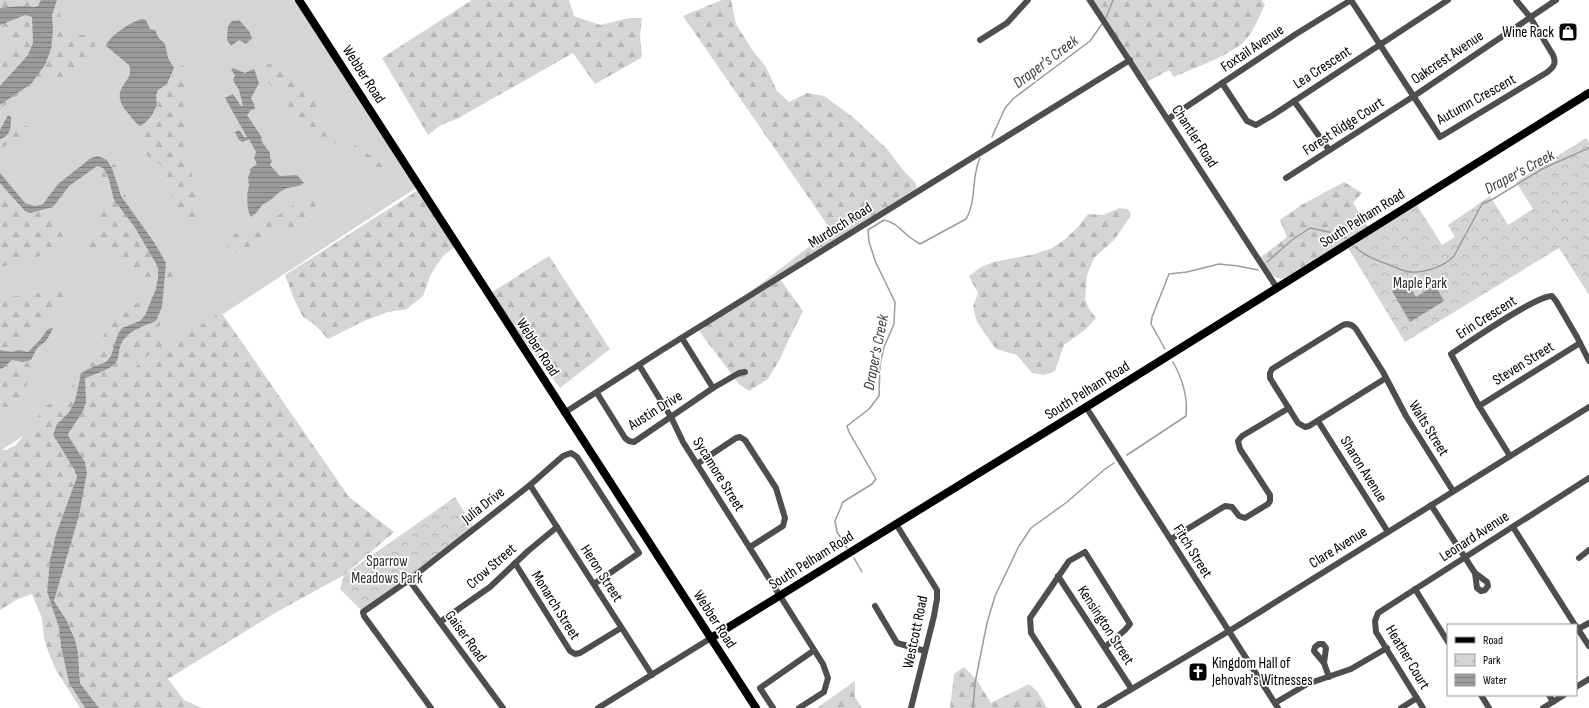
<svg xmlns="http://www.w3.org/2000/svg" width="1589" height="708" viewBox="0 0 1589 708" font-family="'Sofia Sans Condensed',sans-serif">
  <defs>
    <pattern id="forest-firs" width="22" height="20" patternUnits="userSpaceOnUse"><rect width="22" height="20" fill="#d5d5d5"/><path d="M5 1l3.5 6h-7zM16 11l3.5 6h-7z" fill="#b5b5b5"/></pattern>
    <pattern id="park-crowns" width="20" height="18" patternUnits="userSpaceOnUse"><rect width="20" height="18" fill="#d5d5d5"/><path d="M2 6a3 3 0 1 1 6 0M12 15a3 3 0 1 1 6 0" fill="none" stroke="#b5b5b5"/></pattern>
    <pattern id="water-rules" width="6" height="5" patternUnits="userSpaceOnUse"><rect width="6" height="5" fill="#9c9c9c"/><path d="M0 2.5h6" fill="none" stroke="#7d7d7d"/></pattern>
  </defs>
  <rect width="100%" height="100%" fill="#fff"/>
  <!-- green -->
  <path fill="#d5d5d5" d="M0,0H300L422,184L90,401H55L23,436L0,451Z"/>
  <!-- forest -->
  <g fill="url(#forest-firs)">
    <path d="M0,0L33,1L35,0H59C56,15 65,23 72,35C81,35 96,32 95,45C95,51 93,56 90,61L80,65L59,79L52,78L34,86L18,95L0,109V61L8,57L10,47L0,34Z"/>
    <path d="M472,0H569L574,16L600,25L630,18H642L640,37L642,55L641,58L595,84L573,53L457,119L441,125L428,135L382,58Z"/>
    <path d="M722,0H731L736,24L753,51L766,67L777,91L789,102L807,93L824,96L854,118L887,149L903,170L915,182L917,188L779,278L803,311L789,339L780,359L768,379L749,391L739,384L699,331L831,230L683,16Z"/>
    <path d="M1085,0H1262L1265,5C1259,16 1255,29 1247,38C1236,54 1193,68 1174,77L1169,70L1145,83Z"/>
    <path d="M279,57L285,60L287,71L292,75H298L308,85L309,88L313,90L321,106L315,109L316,115L321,122L380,162L383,168L379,170L366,164L328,138L324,136L318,139C305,130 287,124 281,107L287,103L283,89L279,86L276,88H273C268,81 261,77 260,68L263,65L270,64Z"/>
    <path d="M182,65L187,69L189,76L184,109V128L185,141L196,195V208L198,225L197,230L192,232L180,215L170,191L165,171L158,162L148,157L138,133C139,128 143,127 147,124C155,117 159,107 158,97L171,79L174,70Z"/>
    <path d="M17,125L28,126L29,128L24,135L0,149V141L7,139Z"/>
    <path d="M103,158L112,162L123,172L120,179L124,194L131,202L133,215L169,262L172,275V283L168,293L151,283L140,271L100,249C94,252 89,249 82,251L78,247L83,238L90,234L98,224L95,217L112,206L99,169Z"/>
    <path d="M1344,182L1362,193L1353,203L1368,227L1284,278C1272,281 1266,266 1261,257L1287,237L1280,220L1303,204Z"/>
    <path d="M0,188L7,189L33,211L60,196L63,193L67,195L57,215L69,240L68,246L55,252L0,267Z"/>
    <path d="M420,189L456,246L443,256L431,274L423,296L407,309L388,312L364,321L328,339L314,324L303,317L294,299L285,275Z"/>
    <path d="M306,197L311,198L314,201L317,209L304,226L294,233L279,228C272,231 265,236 260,241C250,250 238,259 227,247V239L231,233H236L239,235L244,236L256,230Z"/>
    <path d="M1119,208L1128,209L1131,213L1130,217L1114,240L1094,258L1087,275L1085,299L1089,309L1096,318L1086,329L1064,345L1055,371L1044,375L1032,373L1017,355L996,349L977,322L973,307L978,293L969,276L981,267L994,262L1035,254L1052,248L1064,240L1078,227L1088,214L1103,215Z"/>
    <path d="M549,256L610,349L560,388L489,294Z"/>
    <path d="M59,289H65L68,292L59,300L53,318C36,323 24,329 24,348L33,359L34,368C29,375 28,382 25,389C21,398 16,404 13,413L8,415L4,413C0,397 2,391 2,376C2,366 1,356 0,347L2,343L0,339V298L48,292Z"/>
    <path d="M137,303L149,306L162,313V322C156,328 160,333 165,338L177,337L88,394L84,397L76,396L71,389L76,377L99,356L103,336L120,313L128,306Z"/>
    <path d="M221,312L349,497L394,532L344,575L275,613L168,679L184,700L202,708H99L80,683L78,652L75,640L67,621L54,601L79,516L87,473L85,462L69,437L68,434C75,421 86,411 85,396H89Z"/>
    <path d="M59,400L75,401L69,412L57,424L77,477L56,534L50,560L47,592L59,628L61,647L69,683L85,708H80L56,670L49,654L44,638L42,618L32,594L18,599L0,610V450H6L16,445L47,405Z"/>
    <path d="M964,667L976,679L991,703L1029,684L1037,691L1047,708H950L954,674Z"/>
    <path d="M855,681V697L862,708H817Z"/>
  </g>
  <!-- park -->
  <g fill="url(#park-crowns)">
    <path d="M1586,138L1589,142V295L1559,248L1405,342L1348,248L1417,205L1442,245L1455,237L1448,225L1490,196L1508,225L1533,209L1516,182Z"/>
    <path d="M455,497L474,528L363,612L340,589L344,575Z"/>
  </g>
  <!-- water -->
  <g fill="url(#water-rules)">
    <path d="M41,0H57L52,15L53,31L51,49L45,65L31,84L0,105V86L28,55L33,43L32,17L25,15L0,25V8L19,6L34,7L38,6Z"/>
    <path d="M143,19L146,20L150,29L155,30L158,37L165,44L168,58L174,68L167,84L158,90L156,95L157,105L152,115L145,123L140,126C135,123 131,116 127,112C107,86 136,84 129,65L106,46C109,36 133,20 143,19Z"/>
    <path d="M239,20L249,31L252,38L246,44L239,40L231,46L227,40L228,26L232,21Z"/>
    <path d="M233,68L245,73L254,69L259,83L251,98L254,104L255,109L251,110L247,115L261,136L262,142L270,153V158L272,161L270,165L280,176L297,175L304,183C298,188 291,186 285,189C276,193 272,201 263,204L257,212L251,217C247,212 246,193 249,186L248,177L251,171L249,170L257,164L254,158L256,152L249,139L243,142L239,140L235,132L239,130L245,138L247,137L225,98L233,94L241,106H243L239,90L233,80L235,75L231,70Z"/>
    <path d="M8,115L11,117C11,126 11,136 0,139V130Z"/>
    <path d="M98,156L107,160L112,168L121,196L154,242L166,263L162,307L156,321C142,327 125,331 120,347C118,352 119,359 116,362C112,369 93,375 85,378L86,403L83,411L68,434L69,437L85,462L87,473L79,516L54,601L67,621L75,640L78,652L80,683L99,708H85L69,683L61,647L59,628L47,592L50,560L56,534L77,477L74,469L53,435L57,424L69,412L75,401L81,374L86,370L106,362L111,356L118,334L122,328L140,321L145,315L156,289L158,278V267L134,226L114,200L108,176L103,168L97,166L69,186L53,207L30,213L25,211L0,183V173L25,203L35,206L43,204L58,184L91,158Z"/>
    <path d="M1407,282L1416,297L1435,285L1444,301L1410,322L1392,291Z"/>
    <path d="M52,328L53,329L46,341L37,348L31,360L23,362L12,360L3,368L0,369V350L12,352L18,350L28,352L39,341L48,329Z"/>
  </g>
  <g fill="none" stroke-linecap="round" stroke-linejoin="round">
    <!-- stream -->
    <g stroke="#9c9c9c" stroke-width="1.5">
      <path d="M1106,18L1113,0"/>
      <path d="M992,137L1005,108L1014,98L1090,41L1102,24"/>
      <path d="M1355,247C1365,256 1375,260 1387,264C1392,266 1397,268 1402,270C1417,276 1443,268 1454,256L1482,204L1493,199L1542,169L1589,148"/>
      <path d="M1267,262L1292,240L1310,228L1338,234L1346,238"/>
      <path d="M1165,349L1151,324L1152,317L1169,274L1187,272L1219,264L1238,266L1258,270"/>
      <path d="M1127,455L1186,416C1188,397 1182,378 1173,362"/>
      <path d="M847,548L837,532L835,521L843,502L872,484L876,479L849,432L847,426L869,409L879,396L880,365L884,347L894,324L895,302L876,263L869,242L868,230L884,220C894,222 899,228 906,234C910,238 915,241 920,244L966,219C977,201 971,176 980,158"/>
      <path d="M854,558L862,572"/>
      <path d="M973,708L975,683L987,623L995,596L1019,546L1031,528L1067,502L1105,469L1114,463"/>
    </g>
    <!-- minor -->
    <g stroke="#4e4e4e" stroke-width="6">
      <path d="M1090,0L1277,288"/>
      <path d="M1351,0L1440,137L1546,73C1553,68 1557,64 1553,55L1530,17L1516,0"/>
      <path d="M980,40L1007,23L1028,0"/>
      <path d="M1222,83L1247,121L1256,125L1273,115L1448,0"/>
      <path d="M1294,101L1329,150"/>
      <path d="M1168,119L1296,34L1351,0"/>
      <path d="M1286,178L1414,96L1556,0"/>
      <path d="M682,338L713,388"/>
      <path d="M639,365L671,417L683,442L823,664L828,678L824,692L799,708"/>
      <path d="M1386,378L1309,426L1305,427L1298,423L1270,378V373L1272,369L1343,325C1348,323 1352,324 1356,329L1383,372L1406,416L1453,491"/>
      <path d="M597,393L625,438L629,441L634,442L713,388L739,373L745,372"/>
      <path d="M1479,406L1580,343"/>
      <path d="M1086,407L1278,708"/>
      <path d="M564,413L662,350L1130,60"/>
      <path d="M1318,421L1388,532"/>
      <path d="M1510,456L1479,406L1451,354C1468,343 1535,296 1552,296L1556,301L1577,337L1589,361"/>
      <path d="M697,464L736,438L740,437L745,440L776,488L785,518L783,526L750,547"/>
      <path d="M530,485L652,675"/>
      <path d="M1431,505L1475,573L1487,582L1488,586L1485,590L1481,591L1477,588L1475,573"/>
      <path d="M896,524L937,590V599L934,616L911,708"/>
      <path d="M1513,527L1575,625"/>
      <path d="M1171,539L1225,506L1232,507L1239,516L1245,518L1268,504L1270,501V495L1240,449L1238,441L1242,436L1289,408"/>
      <path d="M1579,558L1589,550"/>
      <path d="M515,563L570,651L575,654L580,653L621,628"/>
      <path d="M1058,576L1131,688"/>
      <path d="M409,580L503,708"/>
      <path d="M1415,589L1448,642"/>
      <path d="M875,606L897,643L925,651"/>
      <path d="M440,622L490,587L528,551L557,527"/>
      <path d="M1576,626L1589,646"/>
      <path d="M1578,629L1589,623"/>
      <path d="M1324,663L1314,651L1315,647L1319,644H1323L1326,648L1324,663L1329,677"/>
      <path d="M1576,687L1589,679"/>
      <path d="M1481,695L1489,708"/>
      <path d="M1549,695L1553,702"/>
      <path d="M1275,703L1307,684L1351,669L1387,648"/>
      <path d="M431,708L364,616L363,612L409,580L530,485L563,456L571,453L577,457L639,553L594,584"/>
      <path d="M598,708L711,638"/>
      <path d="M773,708L760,688L813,651"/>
      <path d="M1079,708L1031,633L1030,618L1069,561L1085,552L1130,624L1125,630L1105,647"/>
      <path d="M1100,708L1234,628L1589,407"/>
      <path d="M1401,708L1417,698"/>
      <path d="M1423,708L1376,632L1375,621L1378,613L1589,478"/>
      <path d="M1543,708L1564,695"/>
    </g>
    <!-- major -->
    <g stroke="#000" stroke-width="8">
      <path d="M299,0L756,708"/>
      <path d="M711,638L1091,404L1589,93"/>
    </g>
  </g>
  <!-- icons -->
  <defs>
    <symbol id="shop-square" viewBox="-11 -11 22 22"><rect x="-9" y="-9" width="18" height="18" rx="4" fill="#000" stroke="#fff"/><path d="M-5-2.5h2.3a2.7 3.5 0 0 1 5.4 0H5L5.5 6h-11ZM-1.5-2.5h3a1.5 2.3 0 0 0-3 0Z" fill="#fff"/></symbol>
    <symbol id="church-square" viewBox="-11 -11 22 22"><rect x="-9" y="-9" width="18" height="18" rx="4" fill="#000" stroke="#fff"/><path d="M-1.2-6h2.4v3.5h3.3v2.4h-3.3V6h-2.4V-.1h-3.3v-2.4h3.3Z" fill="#fff"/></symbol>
  </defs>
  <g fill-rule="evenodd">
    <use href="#shop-square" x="1557" y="21" width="22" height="22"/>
    <use href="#church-square" x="1187" y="661" width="22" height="22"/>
  </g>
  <g text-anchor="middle" stroke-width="3.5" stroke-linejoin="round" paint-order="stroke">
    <!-- poi labels -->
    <g font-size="15" fill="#000" stroke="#fff" text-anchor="end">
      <text x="1554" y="37">Wine Rack</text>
      <text x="1212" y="668" text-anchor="start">Kingdom Hall of<tspan x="1212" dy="17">Jehovah's Witnesses</tspan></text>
    </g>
    <!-- street labels -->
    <g font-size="15" fill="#000" stroke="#fff">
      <text transform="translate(1252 48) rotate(-34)" y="5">Foxtail Avenue</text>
      <text transform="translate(1447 57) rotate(-34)" y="5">Oakcrest Avenue</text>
      <text transform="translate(1322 67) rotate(-33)" y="5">Lea Crescent</text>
      <text transform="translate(364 74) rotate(57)" y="5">Webber Road</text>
      <text transform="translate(1476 99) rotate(-29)" y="5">Autumn Crescent</text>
      <text transform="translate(1343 126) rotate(-33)" y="5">Forest Ridge Court</text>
      <text transform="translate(1195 136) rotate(57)" y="5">Chantler Road</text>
      <text transform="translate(1362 218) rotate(-32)" y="5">South Pelham Road</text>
      <text transform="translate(840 225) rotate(-32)" y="5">Murdoch Road</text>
      <text transform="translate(1486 317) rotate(-32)" y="5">Erin Crescent</text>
      <text transform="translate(538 347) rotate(57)" y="5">Webber Road</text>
      <text transform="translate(1523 363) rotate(-32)" y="5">Steven Street</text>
      <text transform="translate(1087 390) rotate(-32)" y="5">South Pelham Road</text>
      <text transform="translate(655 410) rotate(-32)" y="5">Austin Drive</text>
      <text transform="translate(1429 428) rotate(58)" y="5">Walts Street</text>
      <text transform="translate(1364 469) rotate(58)" y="5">Sharon Avenue</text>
      <text transform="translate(719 474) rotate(58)" y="5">Sycamore Street</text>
      <text transform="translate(483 505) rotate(-38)" y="5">Julia Drive</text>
      <text transform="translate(1474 536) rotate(-33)" y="5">Leonard Avenue</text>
      <text transform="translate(1338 547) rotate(-32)" y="5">Clare Avenue</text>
      <text transform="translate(1193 551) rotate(58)" y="5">Fitch Street</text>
      <text transform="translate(811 560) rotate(-32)" y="5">South Pelham Road</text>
      <text transform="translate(491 566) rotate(-41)" y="5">Crow Street</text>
      <text transform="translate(602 573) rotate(57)" y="5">Heron Street</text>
      <text transform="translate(556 605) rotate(58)" y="5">Monarch Street</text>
      <text transform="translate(715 619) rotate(57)" y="5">Webber Road</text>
      <text transform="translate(1106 625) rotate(57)" y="5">Kensington Street</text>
      <text transform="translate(915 632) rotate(-78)" y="5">Westcott Road</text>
      <text transform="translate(466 636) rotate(54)" y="5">Gaiser Road</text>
      <text transform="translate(1408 657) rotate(59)" y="5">Heather Court</text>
    </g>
    <!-- park labels -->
    <g font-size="15" fill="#2c2c2c" stroke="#fff">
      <text x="1420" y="288">Maple Park</text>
      <text x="387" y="566">Sparrow<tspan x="387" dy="17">Meadows Park</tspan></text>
    </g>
    <!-- water labels -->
    <g font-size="16" font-style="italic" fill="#3d3d3d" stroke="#fff">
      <text transform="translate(1045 61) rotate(-37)" y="6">Draper's Creek</text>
      <text transform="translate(1519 171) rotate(-28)" y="6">Draper's Creek</text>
      <text transform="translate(875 352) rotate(-79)" y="6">Draper's Creek</text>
    </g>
  </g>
  <!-- legend -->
  <rect x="1447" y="624" width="130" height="72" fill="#ffffff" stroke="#999999"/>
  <rect x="1455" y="637" width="20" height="6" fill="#000000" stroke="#999999"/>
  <text x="1483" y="644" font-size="12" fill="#000000">Road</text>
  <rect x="1455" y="654" width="20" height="12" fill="url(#park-crowns)" stroke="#999999"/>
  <text x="1483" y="664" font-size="12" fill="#000000">Park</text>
  <rect x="1455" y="674" width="20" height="12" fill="url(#water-rules)" stroke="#999999"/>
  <text x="1483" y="684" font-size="12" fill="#000000">Water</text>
</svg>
